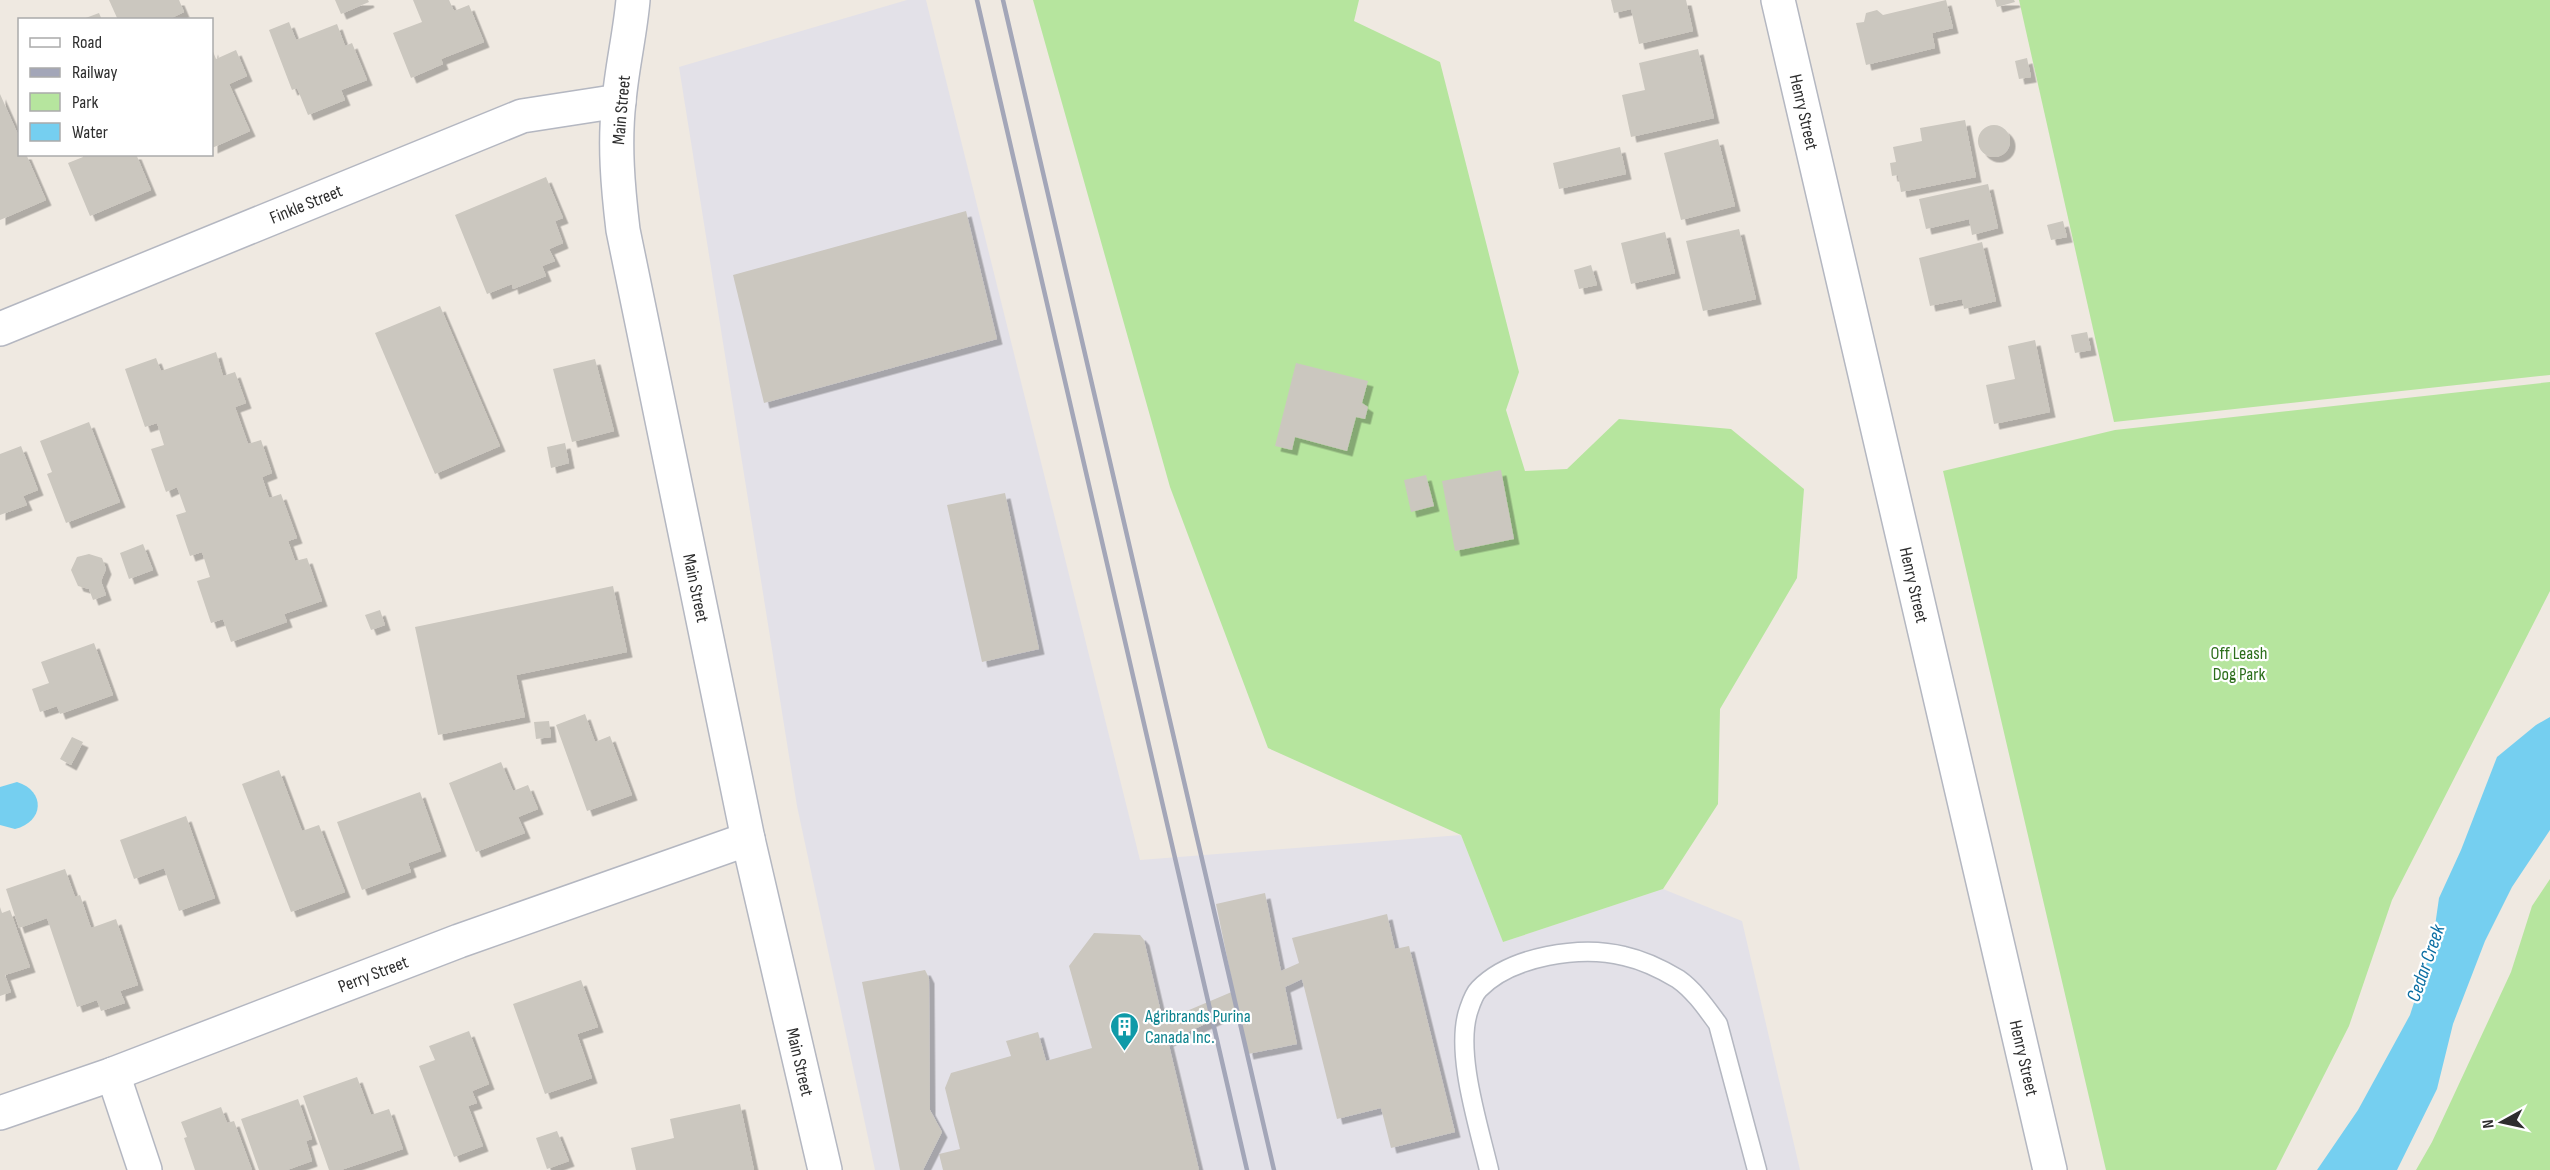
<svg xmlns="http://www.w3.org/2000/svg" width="2550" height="1170" viewBox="0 0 2550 1170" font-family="'Sofia Sans Condensed',sans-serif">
  <defs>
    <filter id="shadow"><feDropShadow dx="5.5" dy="5.5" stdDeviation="0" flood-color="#0004"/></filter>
  </defs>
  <rect width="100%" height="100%" fill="#efe9e1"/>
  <!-- industrial -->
  <path fill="#e3e1e8" d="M907,0H926L1140,860L1461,835L1503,942L1663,889L1742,921L1800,1170H875L797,806L679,67Z"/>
  <!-- green -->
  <g fill="#b6e59e">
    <path d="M1033,0H1359L1354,21L1440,62L1519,372L1506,410L1525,471L1567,469L1619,419L1731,429L1804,489L1797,578L1720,709L1718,804L1663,889L1503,942L1461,835L1268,748L1170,487Z"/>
    <path d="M2019,0H2550V375L2114,422Z"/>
    <path d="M2550,382V591L2392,900L2349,1026L2276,1170H2106L1943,471L2115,430Z"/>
    <path d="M2550,879V1170H2416L2432,1142L2511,972L2532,906Z"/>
  </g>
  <!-- water -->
  <g fill="#75cff0">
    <path d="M2550,717V830L2512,887L2485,941L2453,1024L2437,1089L2397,1170H2317L2358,1110L2410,1015L2432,947L2439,898L2461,850L2497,757L2536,725Z"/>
    <path d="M17,782C46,791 44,822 15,829L0,825V787Z"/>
  </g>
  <!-- building -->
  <g fill="#cbc7bf" filter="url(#shadow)">
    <path d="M109,0H179L184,12L167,20H118Z"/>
    <path d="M335,0H368L369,2L341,14Z"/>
    <path d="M413,0H449L454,11L469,5L484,42L441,59L443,64L411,78L393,33L422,22Z"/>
    <path d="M1611,0H1686L1693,31L1639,44L1631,9L1614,13Z"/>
    <path d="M1946,0L1953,28L1932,33L1935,48L1866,65L1856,23L1864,22L1866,13L1877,10L1883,15Z"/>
    <path d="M1995,0H2014L2015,2L1997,7Z"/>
    <path d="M99,13L102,20H83V19Z"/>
    <path d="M289,22L296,40L337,24L345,46L352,43L367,80L341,90L345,100L308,115L297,88L292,90L269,30Z"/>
    <path d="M212,49L216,59L236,50L247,76L229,84L250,131L212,148Z"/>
    <path d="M1698,49L1714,118L1631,137L1622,95L1645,90L1639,63Z"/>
    <path d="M2027,58L2031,77L2019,79L2015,61Z"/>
    <path d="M0,94L20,139V154H26L46,200L0,220Z"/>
    <path d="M1965,120L1976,177L1901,192L1898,175L1892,176L1890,163L1896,162L1893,147L1922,141L1920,128Z"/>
    <circle cx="1994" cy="141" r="16"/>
    <path d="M1718,139L1735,206L1681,220L1664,153Z"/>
    <path d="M1620,147L1626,174L1559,189L1553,163Z"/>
    <path d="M83,154H136L151,190L90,216L68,163L83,157Z"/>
    <path d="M546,177L563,218L555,221L563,243L549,249L555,261L542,266L546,276L513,289L512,284L487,294L455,215Z"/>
    <path d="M1988,184L1998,228L1972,235L1969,219L1926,229L1919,199Z"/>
    <path d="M966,211L997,339L764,403L733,275Z"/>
    <path d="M2063,221L2067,237L2051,240L2047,225Z"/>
    <path d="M1739,229L1756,299L1703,311L1686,241Z"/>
    <path d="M1665,232L1675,273L1631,284L1621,243Z"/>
    <path d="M1982,242L1996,301L1964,309L1962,299L1930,306L1919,258Z"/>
    <path d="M1591,265L1597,285L1579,289L1574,270Z"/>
    <path d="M440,306L500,446L435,474L375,333Z"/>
    <path d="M2087,332L2091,350L2075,353L2071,335Z"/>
    <path d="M2035,340L2050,412L1994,424L1986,385L2015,379L2008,346Z"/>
    <path d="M216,352L223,376L235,372L246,403L235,407L248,444L261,440L272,473L262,477L269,498L281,494L297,538L288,541L295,561L307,558L322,601L284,614L287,622L231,642L223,619L211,623L197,581L210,577L202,552L190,556L176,515L186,512L177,487L166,492L151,449L164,445L157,423L145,427L125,369L156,358L161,371Z"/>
    <path d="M595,359L614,431L572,442L553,369Z"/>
    <path d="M1296,363L1368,381L1362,403L1368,407L1365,419L1356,417L1347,451L1295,437L1292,450L1275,446Z"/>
    <path d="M89,422L120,502L66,523L47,474L52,472L40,441Z"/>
    <path d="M565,443L569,463L551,468L547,447Z"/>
    <path d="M21,446L38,490L23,496L27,505L0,515V454Z"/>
    <path d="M1501,470L1514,539L1455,551L1442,481Z"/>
    <path d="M1426,475L1434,506L1411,512L1404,480Z"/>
    <path d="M1005,493L1039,649L982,662L947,505Z"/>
    <path d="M143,544L153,570L129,579L120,553Z"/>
    <path d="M89,554L102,558L106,569L101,581L106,595L93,600L89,589L78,586L71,570L77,557Z"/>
    <path d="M613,586L627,652L516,675L525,717L438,735L415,627Z"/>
    <path d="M380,610L385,625L371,630L365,615Z"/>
    <path d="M94,643L113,695L60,714L57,706L40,712L32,689L49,683L41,662Z"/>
    <path d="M585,714L595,742L610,736L632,795L587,811L556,725Z"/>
    <path d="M549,721L551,737L536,739L534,722Z"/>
    <path d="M72,737L83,742L71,765L60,759Z"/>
    <path d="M501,762L513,791L528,785L538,809L518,817L525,833L476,852L449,783Z"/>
    <path d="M279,770L302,831L319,825L345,892L291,912L242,784Z"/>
    <path d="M420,792L441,851L408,863L411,872L362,890L337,822Z"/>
    <path d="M186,816L215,898L179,911L164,868L134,879L120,840Z"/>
    <path d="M65,869L75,897L80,895L91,928L116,919L138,985L120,991L125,1003L101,1011L97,1000L77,1007L47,918L19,928L6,889Z"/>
    <path d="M1265,893L1281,971L1299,963L1292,938L1387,914L1395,949L1409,946L1455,1132L1391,1148L1381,1108L1337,1119L1302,979L1285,987L1297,1044L1248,1054L1238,1009L1168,1041L1199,1170H943L939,1154L960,1149L945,1088L951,1073L1011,1056L1006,1041L1038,1032L1046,1061L1092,1048L1069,966L1094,933L1140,935L1144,940L1163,1021L1234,991L1216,904Z"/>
    <path d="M0,907L2,913L10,910L30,967L5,975L11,992L0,996Z"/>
    <path d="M925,970L929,978L930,1110L942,1132L923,1170H900L862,982Z"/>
    <path d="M581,980L598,1027L577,1034L592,1078L545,1094L513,1004Z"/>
    <path d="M469,1031L489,1084L472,1091L477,1103L468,1106L483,1146L454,1157L419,1066L435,1060L429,1046Z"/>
    <path d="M357,1077L371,1115L389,1109L403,1149L341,1170H329L303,1096Z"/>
    <path d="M298,1099L312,1139L306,1141L312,1161L287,1170H259L241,1119Z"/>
    <path d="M740,1104L754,1170H636L631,1148L674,1138L670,1119Z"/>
    <path d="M221,1107L227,1123L234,1121L252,1170H195L184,1138L187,1137L181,1122Z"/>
    <path d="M557,1131L569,1161L547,1169L536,1138Z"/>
  </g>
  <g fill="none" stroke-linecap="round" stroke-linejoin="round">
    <defs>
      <path id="service" d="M1489,1170C1479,1127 1454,1051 1469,1009C1471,1003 1474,994 1479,989C1511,956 1581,945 1624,956C1642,960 1663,970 1678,979C1694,990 1707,1009 1718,1024L1757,1170"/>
      <g id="minor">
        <path d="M1778,0L2050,1170"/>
        <path d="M0,329L522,116L619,101"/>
        <path d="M113,1074L145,1170"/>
        <path d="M0,1113L113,1074L459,941L748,839"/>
      </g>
      <path id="secondary" d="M633,0C630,34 622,67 619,101C614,144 618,188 623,230L748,839L825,1170"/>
    </defs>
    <!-- service casing -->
    <use href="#service" stroke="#b4b7c1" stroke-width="21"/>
    <!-- minor casing -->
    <use href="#minor" stroke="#b4b7c1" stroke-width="36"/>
    <!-- secondary casing -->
    <use href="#secondary" stroke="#b4b7c1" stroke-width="36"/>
    <!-- service -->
    <use href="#service" stroke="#fff" stroke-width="18"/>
    <!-- minor -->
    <use href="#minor" stroke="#fff" stroke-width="33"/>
    <!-- secondary -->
    <use href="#secondary" stroke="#fff" stroke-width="33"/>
    <!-- rail -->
    <g stroke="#a3a6b8" stroke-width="4.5">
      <path d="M977,0L1247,1170"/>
      <path d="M1003,0L1274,1170"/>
    </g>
  </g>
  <!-- icons -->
  <defs>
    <symbol id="building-pin" viewBox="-11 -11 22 30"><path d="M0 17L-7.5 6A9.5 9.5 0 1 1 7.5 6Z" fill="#0f9aa8" stroke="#fff"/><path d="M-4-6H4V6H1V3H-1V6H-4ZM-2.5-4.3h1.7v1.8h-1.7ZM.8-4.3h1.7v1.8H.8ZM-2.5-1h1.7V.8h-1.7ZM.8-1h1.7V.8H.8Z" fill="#fff"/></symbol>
  </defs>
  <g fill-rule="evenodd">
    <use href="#building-pin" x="1108" y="1010" width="33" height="45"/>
  </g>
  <g text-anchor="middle" stroke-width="4.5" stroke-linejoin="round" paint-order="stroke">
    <!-- street labels -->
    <g font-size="18" fill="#2e2e2e" stroke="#fff">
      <text transform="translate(621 110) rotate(-85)" y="6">Main Street</text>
      <text transform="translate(1804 112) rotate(77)" y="6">Henry Street</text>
      <text transform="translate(306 204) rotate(-22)" y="6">Finkle Street</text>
      <text transform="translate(1914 585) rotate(77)" y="6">Henry Street</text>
      <text transform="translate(696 588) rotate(78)" y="6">Main Street</text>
      <text transform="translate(373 974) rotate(-21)" y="6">Perry Street</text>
      <text transform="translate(2024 1058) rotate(77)" y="6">Henry Street</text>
      <text transform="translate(800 1062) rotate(77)" y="6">Main Street</text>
    </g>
    <!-- park labels -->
    <g font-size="18" fill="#2c6e1b" stroke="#fff">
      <text x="2239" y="659">Off Leash<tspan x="2239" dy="21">Dog Park</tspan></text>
    </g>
    <!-- culture labels -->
    <g font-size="18" fill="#0d838f" stroke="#fff" text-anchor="start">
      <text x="1145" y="1022">Agribrands Purina<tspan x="1145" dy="21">Canada Inc.</tspan></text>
    </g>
    <!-- water labels -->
    <g font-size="20" font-style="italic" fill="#0d6fa3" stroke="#fff">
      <text transform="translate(2425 963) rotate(-71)" y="7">Cedar Creek</text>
    </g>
  </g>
  <!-- legend -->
  <rect x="18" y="18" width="195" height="138" fill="#ffffff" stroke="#ababab" stroke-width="1.5"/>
  <rect x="30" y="38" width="30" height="9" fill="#ffffff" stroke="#ababab" stroke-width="1.5"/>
  <text x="72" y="48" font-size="18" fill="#2e2e2e">Road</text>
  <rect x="30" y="68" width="30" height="9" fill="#a3a6b8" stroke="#ababab" stroke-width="1.5"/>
  <text x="72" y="78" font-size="18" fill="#2e2e2e">Railway</text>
  <rect x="30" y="93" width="30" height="18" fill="#b6e59e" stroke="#ababab" stroke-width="1.5"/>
  <text x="72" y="108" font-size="18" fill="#2e2e2e">Park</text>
  <rect x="30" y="123" width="30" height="18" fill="#75cff0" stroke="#ababab" stroke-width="1.5"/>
  <text x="72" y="138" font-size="18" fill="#2e2e2e">Water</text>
  <!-- north arrow -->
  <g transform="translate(2502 1122) rotate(262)" stroke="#ffffff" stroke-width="4.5" paint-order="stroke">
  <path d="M0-4.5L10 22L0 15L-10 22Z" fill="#2e2e2e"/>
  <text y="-9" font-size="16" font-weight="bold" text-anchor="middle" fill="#2e2e2e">N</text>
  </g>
</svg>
